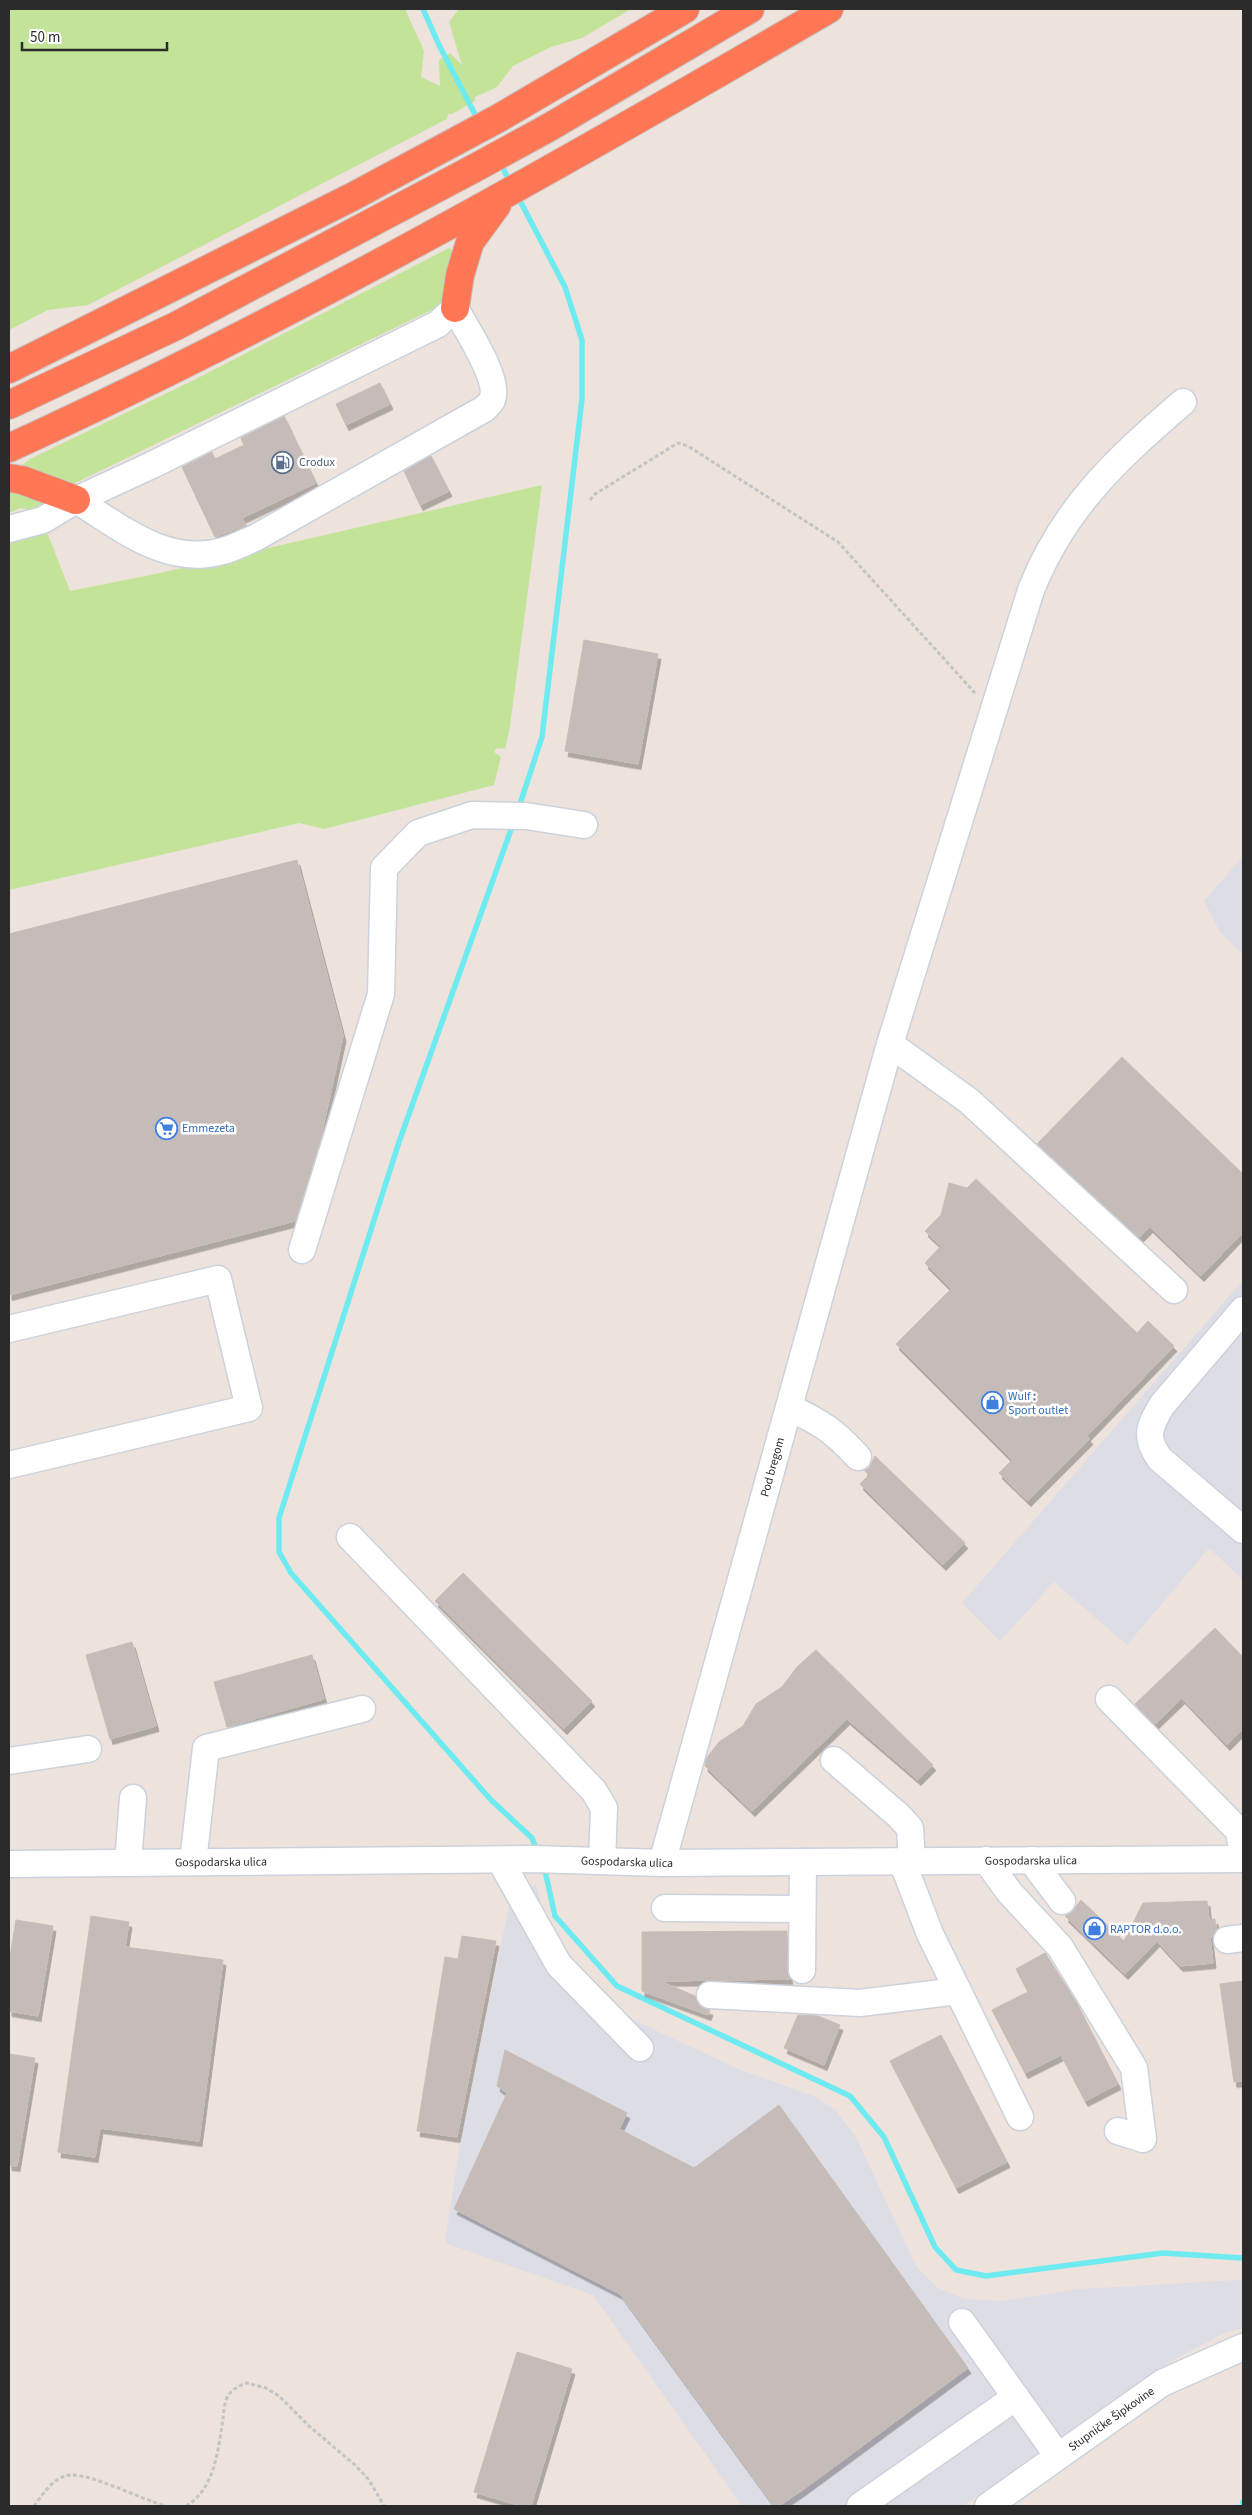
<svg xmlns="http://www.w3.org/2000/svg" width="1252" height="2515" viewBox="0 0 1252 2515" font-family="'Source Sans 3',sans-serif">
  <defs>
    <filter id="shadow"><feDropShadow dx="3" dy="5.5" stdDeviation="0" flood-color="#0004"/></filter>
  </defs>
  <rect width="100%" height="100%" fill="#ede2dc"/>
  <!-- industrial -->
  <g fill="#dddde5">
    <path d="M1243,856V954L1220,932L1204,901Z"/>
    <path d="M1243,1280V1580L1209,1548L1127,1645L1054,1582L1000,1641L962,1603Z"/>
    <path d="M536,1885L550,1938L610,2009L736,2068L816,2097L835,2110L855,2135L916,2266L939,2289L964,2299L1001,2301L1081,2289L1239,2280L1243,2282V2328L1223,2334L1177,2358L1121,2394L963,2506H742L593,2295L445,2243L459,2150L513,1887Z"/>
  </g>
  <!-- green -->
  <g fill="#c3e498">
    <path d="M9,9H405L424,51L421,77L440,86L439,60L450,53L462,65L449,22L459,9H631L582,38L551,47L513,66L497,87L475,97V101L452,114H448L447,119L88,305L48,310L9,330Z"/>
    <path d="M449,248L452,250L442,305L67,487L18,468L30,459L194,380Z"/>
    <path d="M542,485L510,726L505,749L497,748L494,752L501,757L494,785L324,829L299,823L9,890V539L47,532L70,591L160,573Z"/>
    <path d="M9,493L31,496L49,504L35,512L21,508L9,513Z"/>
  </g>
  <g fill="none" stroke-linecap="round" stroke-linejoin="round">
    <!-- stream -->
    <g stroke="#6eebf0" stroke-width="5.5">
      <path d="M423,9L439,45L478,120"/>
      <path d="M500,162L510,183"/>
      <path d="M517,195L565,287L582,340V399L542,737L518,810"/>
      <path d="M513,824L399,1142L279,1518V1552L291,1573L491,1800L532,1838L538,1853"/>
      <path d="M544,1866L555,1916L617,1986L850,2096L884,2137L935,2247L956,2270L986,2276L1163,2253L1243,2258"/>
      <path d="M1242,2506L1243,2502"/>
    </g>
  </g>
  <!-- building -->
  <g fill="#c5bcb9" stroke="#c8bdb6" filter="url(#shadow)">
    <path d="M380,383L390,404L346,425L336,404Z"/>
    <path d="M284,416L316,483L242,518L246,525L215,537L182,467L212,452L215,459L244,445L241,438Z"/>
    <path d="M431,456L449,491L420,505L404,471Z"/>
    <path d="M584,640L658,654L638,764L565,751Z"/>
    <path d="M297,860L343,1036L320,1141L295,1221L9,1295V934Z"/>
    <path d="M1122,1057L1243,1174V1232L1201,1276L1150,1227L1139,1238L1037,1144Z"/>
    <path d="M976,1179L1137,1333L1148,1321L1174,1346L1087,1436L1090,1439L1028,1501L999,1473L1012,1460L896,1344L951,1289L925,1263L941,1246L925,1231L941,1215L949,1183L967,1188Z"/>
    <path d="M875,1456L965,1543L943,1565L860,1484L869,1475L864,1470L869,1468Z"/>
    <path d="M463,1573L592,1701L564,1729L435,1601Z"/>
    <path d="M1215,1628L1243,1657V1729L1227,1745L1182,1698L1155,1724L1135,1704Z"/>
    <path d="M132,1642L156,1726L110,1739L86,1655Z"/>
    <path d="M816,1650L933,1765L918,1780L847,1719L752,1811L705,1766L706,1759L719,1742L743,1726L756,1704L782,1687L797,1667Z"/>
    <path d="M312,1655L324,1699L227,1727L214,1682Z"/>
    <path d="M1081,1900L1124,1941L1143,1903L1207,1901L1209,1920L1215,1919L1216,1930L1213,1937H1210L1213,1963L1180,1966L1157,1941L1125,1974L1065,1916L1071,1913Z"/>
    <path d="M91,1916L129,1922L125,1947L223,1960L199,2141L100,2128L95,2157L58,2152Z"/>
    <path d="M16,1920L53,1926L38,2016L9,2011V1962Z"/>
    <path d="M787,1931V1970L790,1979L660,1981L695,1996L701,2007L710,2010L708,2015L642,1991V1932Z"/>
    <path d="M462,1936L496,1941L457,2137L417,2131L445,1957L458,1959Z"/>
    <path d="M1045,1953L1075,2000L1118,2084L1085,2101L1061,2055L1025,2073L992,2010L1028,1992L1016,1969Z"/>
    <path d="M1243,1981V2081L1234,2082L1220,1984Z"/>
    <path d="M798,2015L818,2016L840,2025L824,2065L784,2048Z"/>
    <path d="M941,2035L1007,2162L956,2188L890,2061Z"/>
    <path d="M505,2050L627,2113L619,2129L694,2168L779,2105L968,2368L804,2489L779,2506H774L620,2294L454,2209L507,2093L497,2086Z"/>
    <path d="M9,2054L35,2058L17,2166L9,2165Z"/>
    <path d="M517,2352L572,2369L531,2506H521L474,2492Z"/>
  </g>
  <g fill="none" stroke-linecap="round" stroke-linejoin="round">
    <defs>
      <g id="minor">
        <path d="M9,529L43,520L76,500L152,465L438,324L455,308C465,327 501,380 492,400C491,403 486,407 484,409L255,538C245,542 234,548 223,551C167,567 122,528 76,500"/>
        <path d="M890,1044L969,1101L1174,1290"/>
        <path d="M302,1250L381,994L384,868L418,833L472,815L526,816L584,825"/>
        <path d="M1243,1310L1162,1405C1149,1427 1144,1437 1160,1459L1243,1530"/>
        <path d="M9,1329L218,1279L249,1408L9,1465"/>
        <path d="M790,1408C822,1423 834,1431 858,1457"/>
        <path d="M350,1537L594,1791L604,1808L602,1861"/>
        <path d="M1109,1699L1239,1831L1243,1855"/>
        <path d="M834,1760L899,1816L910,1828L912,1861"/>
        <path d="M9,1761L88,1749"/>
        <path d="M500,1860L559,1965L640,2048"/>
        <path d="M986,1860L1010,1893L1060,1947L1134,2068L1143,2139L1118,2131"/>
        <path d="M1031,1860L1062,1901"/>
        <path d="M902,1861L930,1934L1020,2117"/>
        <path d="M193,1862L206,1748L362,1709"/>
        <path d="M128,1863L133,1798"/>
        <path id="s1" d="M662,1863L890,1044L1031,590C1064,507 1117,459 1183,402"/>
        <path id="s2" d="M9,1864L534,1859L662,1863L1243,1859"/>
        <path d="M665,1908L802,1909"/>
        <path d="M1227,1940L1243,1938"/>
        <path d="M802,1970L803,1862"/>
        <path d="M710,1995L860,2003L958,1991"/>
        <path d="M962,2322L1058,2456"/>
        <path d="M860,2506L1016,2397"/>
        <path id="s3" d="M988,2506L1162,2383L1243,2347"/>
      </g>
      <g id="highway">
        <path d="M455,308L460,275L470,242L497,205"/>
        <path d="M9,369L352,197L499,118L685,9"/>
        <path d="M9,405L176,326L473,169L548,128L750,9"/>
        <path d="M9,448C291,319 561,165 829,9"/>
        <path d="M9,478L22,480L76,500"/>
      </g>
    </defs>
    <!-- minor casing -->
    <use href="#minor" stroke="#cbd2dc" stroke-width="29"/>
    <!-- highway casing -->
    <use href="#highway" stroke="#c4c4c4" stroke-width="30"/>
    <!-- path -->
    <g stroke="#c4c4c4" stroke-width="3" stroke-dasharray="4 2.5" stroke-linecap="butt">
      <path d="M590,500L595,494L678,443L688,446L838,542L975,693"/>
      <path d="M34,2506C43,2494 54,2476 71,2475C92,2474 143,2500 166,2506"/>
      <path d="M186,2506C215,2489 218,2450 223,2419C224,2411 224,2400 230,2393C234,2388 241,2385 247,2383L266,2388L279,2396L309,2426L355,2465L369,2480L384,2506"/>
    </g>
    <!-- minor -->
    <use href="#minor" stroke="#fff" stroke-width="26"/>
    <!-- highway -->
    <use href="#highway" stroke="#f75" stroke-width="28"/>
  </g>
  <!-- icons -->
  <defs>
    <symbol id="fuel-ring" viewBox="-11 -11 22 22"><circle r="9.5" fill="#fff" stroke="#5c6f8a" stroke-width="1.5"/><path d="M-5.5-6h7V0h2V4h1.3V-2.5L3-4.5l.8-.8L6-3V5H2.5V1h-1V6h-7ZM-4.2-4.7v3.2H.2V-4.7Z" fill="#5c6f8a"/></symbol>
    <symbol id="supermarket-ring" viewBox="-11 -11 22 22"><circle r="9.5" fill="#fff" stroke="#3f7fe0" stroke-width="1.5"/><path d="M-6-5.5h2.5l.6 2H6L4.5 2H-2.5L-4.4-4H-6ZM-1.5 3.2a1.3 1.3 0 1 0 .1 0ZM3 3.2a1.3 1.3 0 1 0 .1 0Z" fill="#3f7fe0"/></symbol>
    <symbol id="shop-ring" viewBox="-11 -11 22 22"><circle r="9.5" fill="#fff" stroke="#3f7fe0" stroke-width="1.5"/><path d="M-5-2.5h2.3a2.7 3.5 0 0 1 5.4 0H5L5.5 6h-11ZM-1.5-2.5h3a1.5 2.3 0 0 0-3 0Z" fill="#3f7fe0"/></symbol>
  </defs>
  <g fill-rule="evenodd">
    <use href="#fuel-ring" x="270" y="450" width="25" height="25"/>
    <use href="#supermarket-ring" x="154" y="1116" width="25" height="25"/>
    <use href="#shop-ring" x="980" y="1390" width="25" height="25"/>
    <use href="#shop-ring" x="1082" y="1916" width="25" height="25"/>
  </g>
  <g text-anchor="middle" stroke-width="5" stroke-linejoin="round" paint-order="stroke">
    <!-- service labels -->
    <g font-size="12" fill="#4e5e75" stroke="#fff" text-anchor="start">
      <text x="299" y="466">Crodux</text>
    </g>
    <!-- shop labels -->
    <g font-size="12" fill="#366cbe" stroke="#fff" text-anchor="start">
      <text x="182" y="1132">Emmezeta</text>
      <text x="1008" y="1400">Wulf :<tspan x="1008" dy="14">Sport outlet</tspan></text>
      <text x="1110" y="1933">RAPTOR d.o.o.</text>
    </g>
    <!-- street labels -->
    <g font-size="12" fill="#2b2b2b" stroke="#fff">
      <text dy="4" stroke="none"><textPath href="#s1" startOffset="411">Pod bregom</textPath></text>
      <text dy="4" stroke="none"><textPath href="#s2" startOffset="1022">Gospodarska ulica</textPath></text>
      <text dy="4" stroke="none"><textPath href="#s2" startOffset="618">Gospodarska ulica</textPath></text>
      <text dy="4" stroke="none"><textPath href="#s2" startOffset="212">Gospodarska ulica</textPath></text>
      <text dy="4" stroke="none"><textPath href="#s3" startOffset="151">Stupničke Šipkovine</textPath></text>
    </g>
  </g>
  <!-- border -->
  <rect width="1252" height="2515" fill="none" stroke="#2b2b2b" stroke-width="20"/>
  <!-- scale -->
  <path d="M22 42v8h145v-8" fill="none" stroke="#2b2b2b" stroke-width="2.5"/>
  <text x="30" y="42" font-size="15" fill="#2b2b2b" stroke="#ffffff" stroke-width="4" paint-order="stroke">50 m</text>
</svg>
